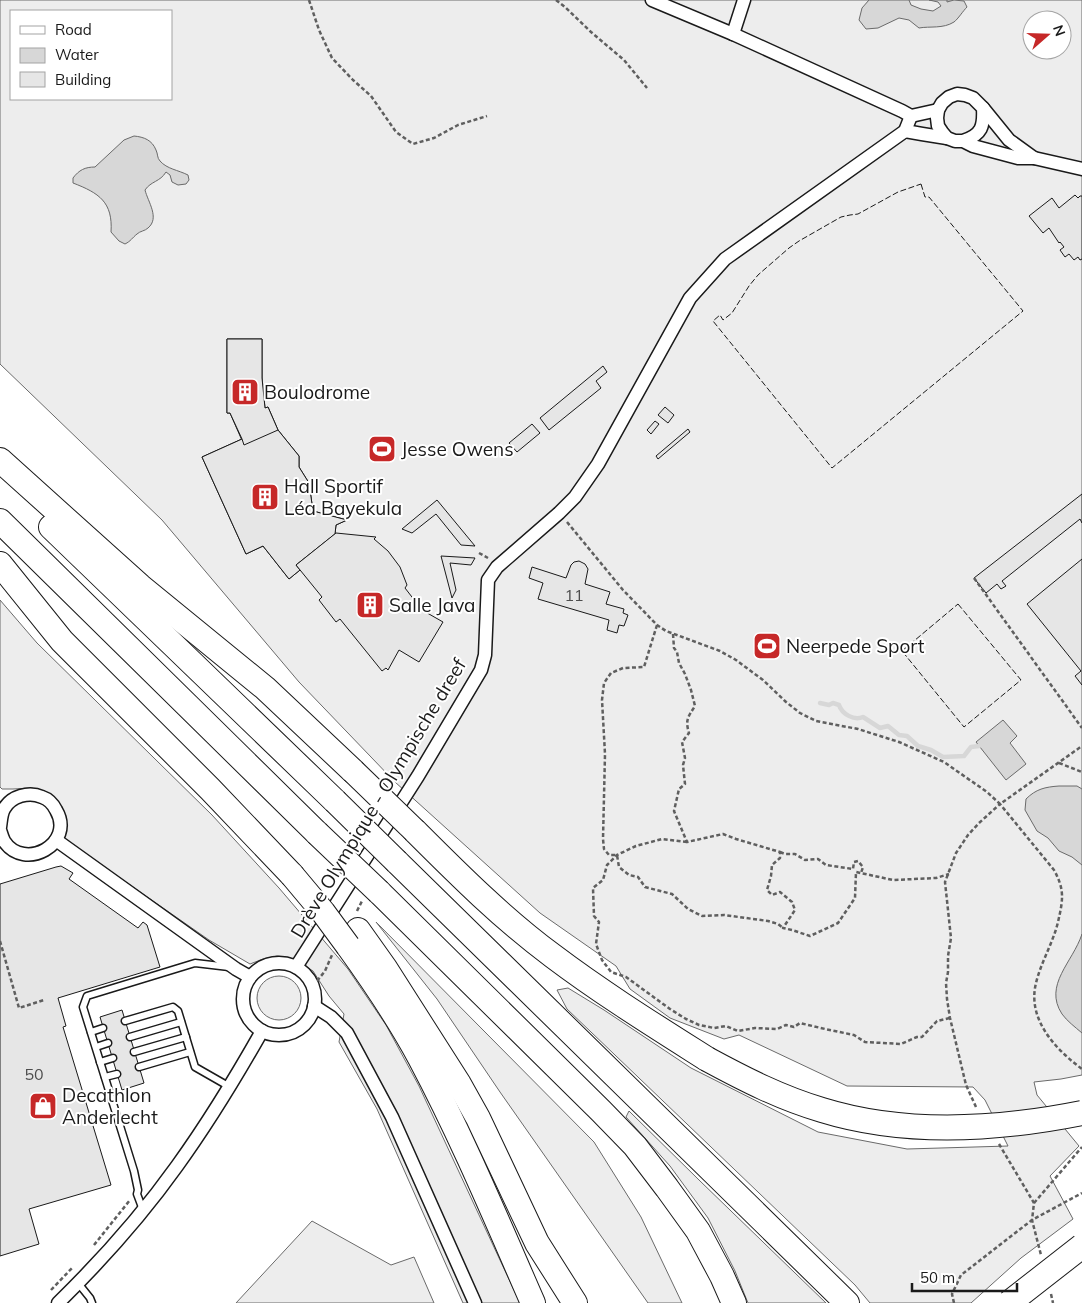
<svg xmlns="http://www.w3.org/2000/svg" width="1082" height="1303" viewBox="0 0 1082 1303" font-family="Mulish,sans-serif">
  <rect width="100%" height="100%" fill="#fff"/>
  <!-- built -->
  <g fill="#ededed" stroke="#6a6a6a" fill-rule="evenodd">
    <path d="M0,0H1082V1075L1061,1079L1034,1082L1037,1095L1079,1146L1050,1176L1073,1219L1021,1258L971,1303H870L855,1285L567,1009L557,990L568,988L604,1010L691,1068L818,1132L907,1149L1008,1146L985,1100L973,1087L847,1086L739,1035L724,1039L670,1018L630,989L616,966L540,913L395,782L299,682L162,520L0,364ZM11,11H171V99H11ZM1032,20H1062V50H1032Z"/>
    <path d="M0,600L37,643L212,815L279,888L348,969L386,1025L419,1086L520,1303H463L377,1109L339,1042L344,1014L329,996L313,971L294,959L277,956L263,959L250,964L209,940L64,839V821L60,806L50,794L32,788L13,789H2L0,787Z"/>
    <path d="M376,922L594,1142L641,1217L682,1303H648L500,1092L437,999Z"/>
    <circle cx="279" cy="998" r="22"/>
    <path d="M629,1111L699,1180L826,1303H748L735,1271L708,1218L670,1166L626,1117Z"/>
    <path d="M312,1221L391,1265L414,1257L434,1303H236Z"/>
  </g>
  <!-- water -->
  <g fill="#d7d7d7" stroke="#6a6a6a">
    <path d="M869,0H909L911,5L921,9L933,11L941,6L938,2L929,0H947V2L954,0L964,1L967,7C963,11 958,19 954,22C943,29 930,26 919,28L909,20L899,18L878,28L866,29L859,20L862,8Z"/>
    <path d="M134,136C144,137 152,140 156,150C158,154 157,158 160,161C167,169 178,170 188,175L189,180L186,184L178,185L172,182L170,175L166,172C160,182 151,181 145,190C148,202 160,218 148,228C145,231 140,231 137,234C132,238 131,241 125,244L119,241L111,232C113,202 99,193 73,183V178C79,170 85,167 95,167L124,140Z"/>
    <path d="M1003,720L1017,736L1010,743L1026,764L1006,780L976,742Z"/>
    <path d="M1059,786H1077L1082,789V865L1072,857L1059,851L1048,838L1037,831L1025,810L1026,799C1036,789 1045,787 1059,786Z"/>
    <path d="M1082,934V1033C1075,1027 1067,1021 1062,1014C1043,985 1073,962 1082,934Z"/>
  </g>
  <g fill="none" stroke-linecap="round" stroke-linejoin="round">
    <!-- stream -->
    <path stroke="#d7d7d7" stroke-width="4.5" d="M820,703L829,705L833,703L839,705C842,714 854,721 863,717L880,728L888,726L899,735L907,736L918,746L931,750L943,757L964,756L971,747L979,746"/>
  </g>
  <!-- building -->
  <g fill="#e6e6e6" stroke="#1a1a1a">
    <path d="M1075,195L1078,198L1080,196H1082V259L1080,260L1078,257L1074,260L1069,254L1065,257L1060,250L1064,247L1060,242L1059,243L1049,228L1043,233L1029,216L1052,198L1059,208Z"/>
    <path d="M227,339H262V378L265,408L268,407L278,430L244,445L230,413H227Z"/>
    <path d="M227,339H262V378L265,408L268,407L278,430L299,456V467L309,483L313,511L347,520L336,525L335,534L296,565L300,570L289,579L263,546L246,554L202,457L242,439L230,413H227Z"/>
    <path d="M603,366L607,372L596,381L601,388L549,430L540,418Z"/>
    <path d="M665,407L674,415L668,423L658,415Z"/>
    <path d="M655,421L659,424L651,434L647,430Z"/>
    <path d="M532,424L540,433L517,452L509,443Z"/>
    <path d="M688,429L690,432L658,459L656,456Z"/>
    <path d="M278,430L299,456V467L309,483L313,511L347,520L336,525L335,534L296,565L300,570L289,579L263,546L246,554L202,457L242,439L244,445Z"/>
    <path d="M1082,494V523L1080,519L1002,581L1006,586L1001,589L997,584L986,593L974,578Z"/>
    <path d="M437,500L475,546L461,545L436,514L412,533L402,529Z"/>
    <path d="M336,533L376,537L374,539L388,551L400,567L407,585L405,588L422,610L443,622L419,662L399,650L388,670L386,668L382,671L340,619L336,622L319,600L322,597L296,565Z"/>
    <path d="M441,556L475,558L471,565L450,563L456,590L452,598Z"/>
    <path d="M1082,559V685L1075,676L1081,671L1027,604Z"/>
    <path d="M579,561L585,564L588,569L585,584L610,592L606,604L624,609L623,613L628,615L624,626L619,625L617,633L607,630L609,620L538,599L543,583L529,578L532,567L566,578L571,565L574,562Z"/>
    <path d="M61,866L73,873L69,879L138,928L143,922L147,925L160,967L58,998L66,1026L63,1027L111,1185L29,1209L39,1244L0,1256V884L56,867Z"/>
    <path d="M122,1010L144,1083L122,1090L100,1017Z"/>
  </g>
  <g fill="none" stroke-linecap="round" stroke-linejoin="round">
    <defs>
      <g id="service">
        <path d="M125,1021L173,1007L178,1011L195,1067L230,1087"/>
        <path d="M91,1032L103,1028"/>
        <path d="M130,1037L181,1022"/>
        <path d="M96,1047L108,1043"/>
        <path d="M134,1052L186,1037"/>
        <path d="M100,1062L113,1058"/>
        <path d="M139,1067L190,1052"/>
        <path d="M105,1077L117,1074"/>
        <path d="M143,1210L137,1194L138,1190L134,1171L83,1007L87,996L195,963L229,967"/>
        <path d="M78,1283L90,1298L92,1303"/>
      </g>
      <g id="minor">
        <path d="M652,0L733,34L902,111L911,116L938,110"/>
        <path d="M733,34L744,0"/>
        <path d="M983,108L1009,140L1034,158"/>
        <path d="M905,131L922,134L947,138"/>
        <path d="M963,141C982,135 984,126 983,108L973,98L965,95L957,94L949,97L942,103L938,110L937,118L938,126L942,132L947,138L955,141H963L973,146L1018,158H1034L1082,169"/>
        <path d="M0,827C1,821 1,814 4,809C11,796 29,791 42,797C48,799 53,804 56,810C76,844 24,872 4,841C2,837 1,833 0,830"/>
        <path d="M56,840L236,969L250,977"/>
        <circle cx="279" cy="999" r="36"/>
        <path d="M296,967L418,776L481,670L485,655L488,580L497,567L559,513L575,497L598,464L690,298L725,259L905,131L911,116"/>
        <path d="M314,1006L331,1017L347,1033L392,1117L475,1303"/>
        <path d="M58,1303C101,1261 142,1215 177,1166C208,1123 236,1077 262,1031"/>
      </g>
      <g id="motorway">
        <path d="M0,460L140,586L265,688L353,771"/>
        <path d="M0,521L317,833"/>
        <path d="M51,527L335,801"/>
        <path d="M0,564L62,641L210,789L292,875"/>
        <path d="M415,831C459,875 503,919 553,956C602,993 655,1026 707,1059"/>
        <path d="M397,862L847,1303"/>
        <path d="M379,892L601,1111L635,1146L667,1188L698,1231L722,1276L734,1303"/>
        <path d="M358,930L385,968L459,1084L478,1118L537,1243L575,1303"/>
        <path d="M348,946C374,982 399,1019 420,1058C462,1137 497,1221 533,1303"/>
      </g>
    </defs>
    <!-- service casing -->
    <use href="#service" stroke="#1a1a1a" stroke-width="9"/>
    <!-- minor casing -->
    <use href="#minor" stroke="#1a1a1a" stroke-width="15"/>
    <!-- motorway casing -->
    <use href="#motorway" stroke="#1a1a1a" stroke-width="26"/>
    <!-- path -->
    <g stroke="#5f5f5f" stroke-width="2.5" stroke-dasharray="4 2.5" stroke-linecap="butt">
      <path d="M309,0L319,30L332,58L353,80L371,96L396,132L413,144L434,138L458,125L487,116"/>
      <path d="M556,0L565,7L591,32L624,60L647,88"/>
      <path d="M567,522L623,590L657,625L666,631L720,651L736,660L763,680L786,702L800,713L816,721L858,729L899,742L944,762L987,792L1000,804L1082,746"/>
      <path d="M479,553L488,558"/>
      <path d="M974,578L1082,728"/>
      <path d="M657,625L644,667L623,668L611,673L604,683L602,700L605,754L603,839L604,849L609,855H617L619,867L629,875L638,877L645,887L672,894L688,909L702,916L724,915L768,921L778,924L783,928"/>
      <path d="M673,634L674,648L677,652L679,663L685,674L691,690L695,706C688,717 685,720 689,733L682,742L685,758L683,765L685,784L679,789L674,811L687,842L723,834L736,839L780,852V858L772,865L771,876L767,890L772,895L780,892L792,902L795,910L783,928L792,930L810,936L838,923L855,898L856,872L893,880L936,878L949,874"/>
      <path d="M1059,763L1082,772"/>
      <path d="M687,842L662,839L636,846L617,855L607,865L603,880L593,888L594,916L599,922L596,944L602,960L611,972L626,977L670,1009L686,1019L699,1025L714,1028L726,1026L738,1031L755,1028L777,1029L786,1025L794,1027L800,1023L825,1029L854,1035L865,1042L901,1044L917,1037H922L937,1021L950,1018"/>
      <path d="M780,852L785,854H795L805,860L818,859L826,865L853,869L854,862L858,861L863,867L861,873"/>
      <path d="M357,911L362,901"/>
      <path d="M0,941L19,1008L44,1000"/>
      <path d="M313,986L325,971L332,955"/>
      <path d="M976,1107L966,1085L950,1018L947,999L946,983L948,972V956L951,938L945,882L956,853L968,835L979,823L1000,804L1054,870C1065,890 1063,900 1058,922C1053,943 1041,962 1036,983C1027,1019 1055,1049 1082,1069"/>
      <path d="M999,1144L1034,1203L1032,1220L1041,1255"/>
      <path d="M1034,1203L1082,1147"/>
      <path d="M94,1245L130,1200"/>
      <path d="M51,1290L73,1267"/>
      <path d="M1051,1294L1053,1303"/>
      <path d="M954,1303L952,1294L961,1275L1032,1220L1082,1193"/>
    </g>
    <!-- service -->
    <use href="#service" stroke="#fff" stroke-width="6"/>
    <!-- minor -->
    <use href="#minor" stroke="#fff" stroke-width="12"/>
    <!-- motorway -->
    <use href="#motorway" stroke="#fff" stroke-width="24"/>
    <defs>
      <g id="motorway-bridge">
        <path d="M353,771L415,831"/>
        <path d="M335,801L397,862"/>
        <path d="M317,833L379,892"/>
        <path d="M292,875L323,912L348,946"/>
        <path d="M707,1059C744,1079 781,1098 822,1110C906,1136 997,1130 1082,1113"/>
        <path d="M1009,1303L1082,1246"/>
      </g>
    </defs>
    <!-- motorway-bridge casing -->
    <use href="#motorway-bridge" stroke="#1a1a1a" stroke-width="26" stroke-linecap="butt"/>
    <!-- motorway-bridge -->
    <use href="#motorway-bridge" stroke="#fff" stroke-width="24"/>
    <!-- fence -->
    <g stroke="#1a1a1a" stroke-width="1" stroke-dasharray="6 2.5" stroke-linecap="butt">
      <path d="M921,184L925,197H929L1023,311L832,468L713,321L720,315L723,320L732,313L749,286L758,275L789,248L799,241L841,217L850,215L858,214L898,192Z"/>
      <path d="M958,604L1021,680L964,727L902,651Z"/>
    </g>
  </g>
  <!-- icons -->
  <defs>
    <symbol id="building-square" viewBox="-11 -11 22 22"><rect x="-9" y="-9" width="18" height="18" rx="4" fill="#c62828" stroke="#fff"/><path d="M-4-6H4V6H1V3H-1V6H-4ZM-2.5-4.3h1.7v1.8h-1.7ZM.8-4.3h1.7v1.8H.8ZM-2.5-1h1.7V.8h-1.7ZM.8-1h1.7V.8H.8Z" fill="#fff"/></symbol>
    <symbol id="stadium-square" viewBox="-11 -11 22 22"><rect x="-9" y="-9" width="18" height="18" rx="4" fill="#c62828" stroke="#fff"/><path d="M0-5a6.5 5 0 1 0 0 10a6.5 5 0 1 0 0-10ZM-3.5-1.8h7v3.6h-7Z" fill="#fff"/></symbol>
    <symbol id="shop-square" viewBox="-11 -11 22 22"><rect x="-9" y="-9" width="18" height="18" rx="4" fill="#c62828" stroke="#fff"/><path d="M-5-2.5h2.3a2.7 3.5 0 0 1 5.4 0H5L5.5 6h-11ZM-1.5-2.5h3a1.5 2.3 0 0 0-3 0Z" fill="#fff"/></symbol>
  </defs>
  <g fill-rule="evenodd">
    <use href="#building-square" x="229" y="376" width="32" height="32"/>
    <use href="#stadium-square" x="366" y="433" width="32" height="32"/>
    <use href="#building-square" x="249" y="481" width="32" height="32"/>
    <use href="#building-square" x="354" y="589" width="32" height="32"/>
    <use href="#stadium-square" x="751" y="630" width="32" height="32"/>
    <use href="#shop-square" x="27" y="1090" width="32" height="32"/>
  </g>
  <g text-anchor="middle" stroke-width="4" stroke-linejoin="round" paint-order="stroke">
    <!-- number labels -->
    <g font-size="16" fill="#4d4d4d">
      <text x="574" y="601">11</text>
      <text x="34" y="1080">50</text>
    </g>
    <!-- poi labels -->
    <g font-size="19" fill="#1a1a1a" stroke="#fff" text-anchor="start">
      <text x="264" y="399">Boulodrome</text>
      <text x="401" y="456">Jesse Owens</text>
      <text x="284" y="493">Hall Sportif<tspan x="284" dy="22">Léa Bayekula</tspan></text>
      <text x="389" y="612">Salle Java</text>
      <text x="786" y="653">Neerpede Sport</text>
      <text x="62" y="1102">Decathlon<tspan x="62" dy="22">Anderlecht</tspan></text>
    </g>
    <!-- street labels -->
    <g font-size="19" fill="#1a1a1a" stroke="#fff">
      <text transform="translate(378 798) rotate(-59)" y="7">Drève Olympique - Olympische dreef</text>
    </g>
  </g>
  <!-- legend -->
  <rect x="10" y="10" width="162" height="90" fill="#ffffff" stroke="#a3a3a3"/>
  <rect x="20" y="26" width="25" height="8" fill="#ffffff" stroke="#a3a3a3"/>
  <text x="55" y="35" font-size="15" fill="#1a1a1a">Road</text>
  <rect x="20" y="48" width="25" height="15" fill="#d7d7d7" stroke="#a3a3a3"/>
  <text x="55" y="60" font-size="15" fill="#1a1a1a">Water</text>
  <rect x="20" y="72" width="25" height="15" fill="#e6e6e6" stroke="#a3a3a3"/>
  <text x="55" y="85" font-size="15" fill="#1a1a1a">Building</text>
  <!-- north arrow -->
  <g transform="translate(1047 35) rotate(70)"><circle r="24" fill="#ffffff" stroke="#a3a3a3"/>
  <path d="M0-4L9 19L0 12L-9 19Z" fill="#c62828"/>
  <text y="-8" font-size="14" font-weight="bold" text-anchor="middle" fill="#1a1a1a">N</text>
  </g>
  <!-- scale -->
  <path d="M912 1283v8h105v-8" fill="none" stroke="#1a1a1a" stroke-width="2.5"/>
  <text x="920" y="1283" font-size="15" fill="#1a1a1a" stroke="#ffffff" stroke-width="4" paint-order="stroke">50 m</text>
</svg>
